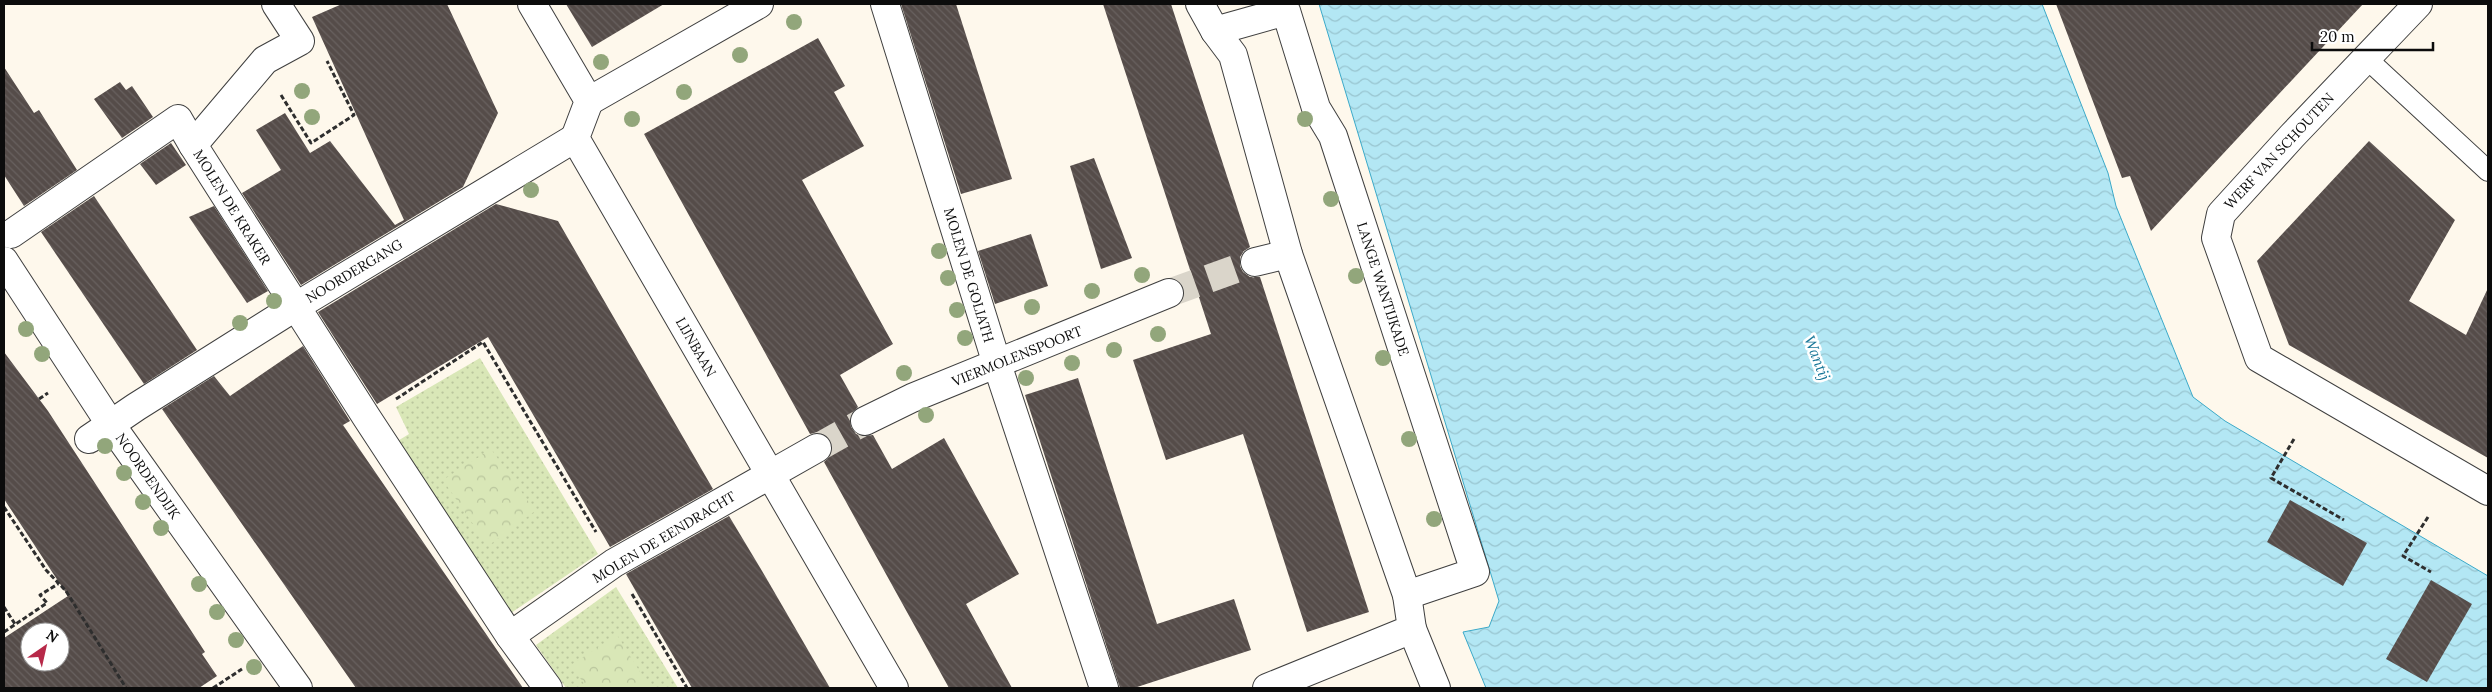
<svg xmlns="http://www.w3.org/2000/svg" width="2492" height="692" viewBox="0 0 2492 692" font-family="Lora,serif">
  <defs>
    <pattern id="grass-dots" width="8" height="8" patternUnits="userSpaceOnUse" patternTransform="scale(1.25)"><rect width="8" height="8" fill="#d9e7b7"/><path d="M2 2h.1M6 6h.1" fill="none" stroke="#b9c59c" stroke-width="1.8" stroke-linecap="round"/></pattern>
    <pattern id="park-crowns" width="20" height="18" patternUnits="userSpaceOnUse" patternTransform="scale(1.25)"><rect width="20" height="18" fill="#d9e7b7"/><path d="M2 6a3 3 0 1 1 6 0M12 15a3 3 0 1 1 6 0" fill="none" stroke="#b9c59c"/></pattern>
    <pattern id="water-waves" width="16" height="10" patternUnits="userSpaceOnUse" patternTransform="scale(1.25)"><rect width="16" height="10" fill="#b3e7f4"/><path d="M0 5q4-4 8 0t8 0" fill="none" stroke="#99c5d0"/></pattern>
    <pattern id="building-back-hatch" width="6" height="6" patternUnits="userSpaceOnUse" patternTransform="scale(1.25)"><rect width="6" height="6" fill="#554c49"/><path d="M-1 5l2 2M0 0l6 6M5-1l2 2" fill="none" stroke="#68615f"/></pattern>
  </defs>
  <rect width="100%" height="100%" fill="#fef8ec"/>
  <!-- grass -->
  <g fill="url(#grass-dots)">
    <path d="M480,358L598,554L511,613L396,442L409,434L396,407Z"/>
    <path d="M616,587L678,688H566L536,645Z"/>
  </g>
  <!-- park -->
  <g fill="url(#park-crowns)">
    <path d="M491,449L535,511L488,546L443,480Z"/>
    <path d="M617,635L650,688H587L571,665Z"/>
  </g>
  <!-- water -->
  <path fill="url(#water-waves)" stroke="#3ca9c8" d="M1319,4H2042L2108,173L2116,206L2193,397L2225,421L2488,576V688H1486L1463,632L1489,627L1499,601Z"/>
  <!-- building -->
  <g fill="url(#building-back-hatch)" fill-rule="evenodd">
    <path d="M342,4H447L498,113L463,187L301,285L242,193L281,170L256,130L285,113L310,153L330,141L395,225L404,220L312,17Z"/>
    <path d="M566,4H664L592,47Z"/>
    <path d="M901,4H956L1012,179L961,194Z"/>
    <path d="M1103,4H1171L1250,247L1244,251L1240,257V266L1243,272L1250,277H1260L1369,612L1307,632L1243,434L1166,460L1133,360L1211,334Z"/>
    <path d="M2056,4H2363L2151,231L2130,176L2122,178Z"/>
    <path d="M818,38L845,86L834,92L864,146L802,180L893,344L840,375L858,407L852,413L850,419L851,427L856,434L863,436L873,435L892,469L944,438L1019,574L966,604L1012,688H949L824,462L831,455L833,449L831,441L824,434L818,432L810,434L644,134Z"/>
    <path d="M4,67L34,113L39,110L77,170L24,206L4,175Z"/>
    <path d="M120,82L126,90L132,86L153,117L122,138L94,99Z"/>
    <path d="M2369,141L2455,220L2409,301L2466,335L2488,288V458L2289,345L2257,261Z"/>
    <path d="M171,143L186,165L156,185L140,164Z"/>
    <path d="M1094,158L1132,258L1101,269L1070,166Z"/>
    <path d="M94,196L197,350L144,384L41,232Z"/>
    <path d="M496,204L558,221L713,489L610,547L488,337L377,404L318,312Z"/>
    <path d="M214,206L268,291L247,303L189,217Z"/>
    <path d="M1031,234L1048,286L995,304L978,251Z"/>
    <path d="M303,346L350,421L343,425L523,688H356L162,409L214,376L230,396Z"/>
    <path d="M4,352L48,411L205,652L202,654L217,676L199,688H4V638L68,596L4,499ZM30,632H60V662H30Z"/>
    <path d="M1078,378L1157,624L1234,599L1251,650L1134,688H1120L1025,395Z"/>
    <path d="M2290,500L2367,543L2343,586L2267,542Z"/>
    <path d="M729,516L765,576L830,688H692L654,623L626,574Z"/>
    <path d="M2431,580L2472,604L2427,682L2386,659Z"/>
  </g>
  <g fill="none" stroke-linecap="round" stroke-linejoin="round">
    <!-- pedestrian-tunnel -->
    <path stroke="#dad5ca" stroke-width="28" stroke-dasharray="28 14" stroke-linecap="butt" d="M1169,293L1255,262"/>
    <!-- minor-tunnel -->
    <path stroke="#dad5ca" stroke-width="28" stroke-dasharray="28 14" stroke-linecap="butt" d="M817,448L865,421"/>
    <defs>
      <path id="service" d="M2366,58L2488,171"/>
      <g id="pedestrian">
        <path d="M276,4L300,41L265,60L193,145L367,418L510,636L548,688"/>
        <path d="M885,4L997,364L1104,688"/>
        <path d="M1215,31L1286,11L1316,108L1333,136L1475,572L1407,595"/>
        <path d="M11,234L178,119L193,145"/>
        <path d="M1255,262L1288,254"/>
        <path d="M89,439L136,407L295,307"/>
        <path d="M1412,629L1436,688"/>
      </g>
      <g id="minor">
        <path d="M532,4L589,101L575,138L894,688"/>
        <path d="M1200,4L1215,31L1233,55L1288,254L1407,595L1412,629L1267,688"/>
        <path d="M2418,4L2292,136L2221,214L2216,238L2259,358L2488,491"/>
        <path d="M589,101L759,4"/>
        <path d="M295,307L575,138"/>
        <path d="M865,421L912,398L1169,293"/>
        <path d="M510,636L614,563L817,448"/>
      </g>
      <path id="tertiary" d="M4,261L111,425L298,688"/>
    </defs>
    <!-- service casing -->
    <use href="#service" stroke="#3f3f3f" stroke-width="22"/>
    <!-- pedestrian casing -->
    <use href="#pedestrian" stroke="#3f3f3f" stroke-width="30"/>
    <!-- minor casing -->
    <use href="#minor" stroke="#3f3f3f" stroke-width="30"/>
    <!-- tertiary casing -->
    <use href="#tertiary" stroke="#3f3f3f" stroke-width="30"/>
    <!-- path -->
    <g stroke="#2e2e2e" stroke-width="3" stroke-dasharray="5 2.5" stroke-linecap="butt">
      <path d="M281,95L311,143L354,115L327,61"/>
      <path d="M39,399L48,393"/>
      <path d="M396,399L483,342L596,532"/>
      <path d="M2294,439L2271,478L2344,520"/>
      <path d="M4,507L46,570L66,591L126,688"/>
      <path d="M2428,517L2403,556L2431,572"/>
      <path d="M632,594L687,688"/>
      <path d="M4,607L15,624"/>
      <path d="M4,632L47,603L40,595L58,584"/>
      <path d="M213,688L242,669"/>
    </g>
    <!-- service -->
    <use href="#service" stroke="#fff" stroke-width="20"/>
    <!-- pedestrian -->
    <use href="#pedestrian" stroke="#fff" stroke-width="28"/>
    <!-- minor -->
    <use href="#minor" stroke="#fff" stroke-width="28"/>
    <!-- tertiary -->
    <use href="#tertiary" stroke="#fff" stroke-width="28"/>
  </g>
  <!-- trees -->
  <g fill="#92a67b">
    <circle cx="794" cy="22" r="8"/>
    <circle cx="740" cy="55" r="8"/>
    <circle cx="601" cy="62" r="8"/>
    <circle cx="302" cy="91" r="8"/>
    <circle cx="684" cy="92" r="8"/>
    <circle cx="312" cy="117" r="8"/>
    <circle cx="632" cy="119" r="8"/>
    <circle cx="1305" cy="119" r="8"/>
    <circle cx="531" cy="190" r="8"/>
    <circle cx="1331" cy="199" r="8"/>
    <circle cx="939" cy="251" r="8"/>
    <circle cx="1142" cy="275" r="8"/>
    <circle cx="1356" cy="276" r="8"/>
    <circle cx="948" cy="278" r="8"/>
    <circle cx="1092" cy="291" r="8"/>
    <circle cx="274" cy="301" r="8"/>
    <circle cx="1032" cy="307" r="8"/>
    <circle cx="957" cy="310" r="8"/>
    <circle cx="240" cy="323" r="8"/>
    <circle cx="26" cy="329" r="8"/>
    <circle cx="1158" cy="334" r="8"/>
    <circle cx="965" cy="338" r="8"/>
    <circle cx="1114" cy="350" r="8"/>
    <circle cx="42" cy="354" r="8"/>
    <circle cx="1383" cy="358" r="8"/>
    <circle cx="1072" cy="363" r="8"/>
    <circle cx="904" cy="373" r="8"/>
    <circle cx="1026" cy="378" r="8"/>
    <circle cx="926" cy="415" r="8"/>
    <circle cx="1409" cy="439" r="8"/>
    <circle cx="105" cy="446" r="8"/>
    <circle cx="124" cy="473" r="8"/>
    <circle cx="143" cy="502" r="8"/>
    <circle cx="1434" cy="519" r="8"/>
    <circle cx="161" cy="528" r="8"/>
    <circle cx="199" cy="584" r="8"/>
    <circle cx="217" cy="612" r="8"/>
    <circle cx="236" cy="640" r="8"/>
    <circle cx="254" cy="667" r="8"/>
  </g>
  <g text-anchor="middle" stroke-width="5" stroke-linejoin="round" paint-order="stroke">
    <!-- street labels -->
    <g font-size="14" fill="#0c0c0c" stroke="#fff">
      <text transform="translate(2279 151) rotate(-47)" y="5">WERF VAN SCHOUTEN</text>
      <text transform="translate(232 207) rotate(58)" y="5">MOLEN DE KRAKER</text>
      <text transform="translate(354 271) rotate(-31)" y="5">NOORDERGANG</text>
      <text transform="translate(969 275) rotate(73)" y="5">MOLEN DE GOLIATH</text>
      <text transform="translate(1383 289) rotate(72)" y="5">LANGE WANTIJKADE</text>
      <text transform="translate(696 347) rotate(60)" y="5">LIJNBAAN</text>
      <text transform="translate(1017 356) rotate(-22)" y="5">VIERMOLENSPOORT</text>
      <text transform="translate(148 476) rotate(55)" y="5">NOORDENDIJK</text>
      <text transform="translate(664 537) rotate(-31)" y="5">MOLEN DE EENDRACHT</text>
    </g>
    <!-- water labels -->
    <g font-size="15" font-style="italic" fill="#1a7899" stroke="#fff">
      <text transform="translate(1817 358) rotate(69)" y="5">Wantij</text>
    </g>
  </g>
  <!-- border -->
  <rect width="2492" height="692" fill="none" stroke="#0c0c0c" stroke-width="10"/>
  <!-- north arrow -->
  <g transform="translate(45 647) rotate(34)"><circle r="24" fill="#ffffff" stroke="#9e9e9e"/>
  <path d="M0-4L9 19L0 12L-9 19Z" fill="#b72949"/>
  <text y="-8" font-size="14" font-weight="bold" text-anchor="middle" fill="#0c0c0c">N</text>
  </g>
  <!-- scale -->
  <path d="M2312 42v8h121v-8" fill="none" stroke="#0c0c0c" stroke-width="2.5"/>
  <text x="2320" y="42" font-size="15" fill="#0c0c0c" stroke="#ffffff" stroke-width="4" paint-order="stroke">20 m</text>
</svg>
